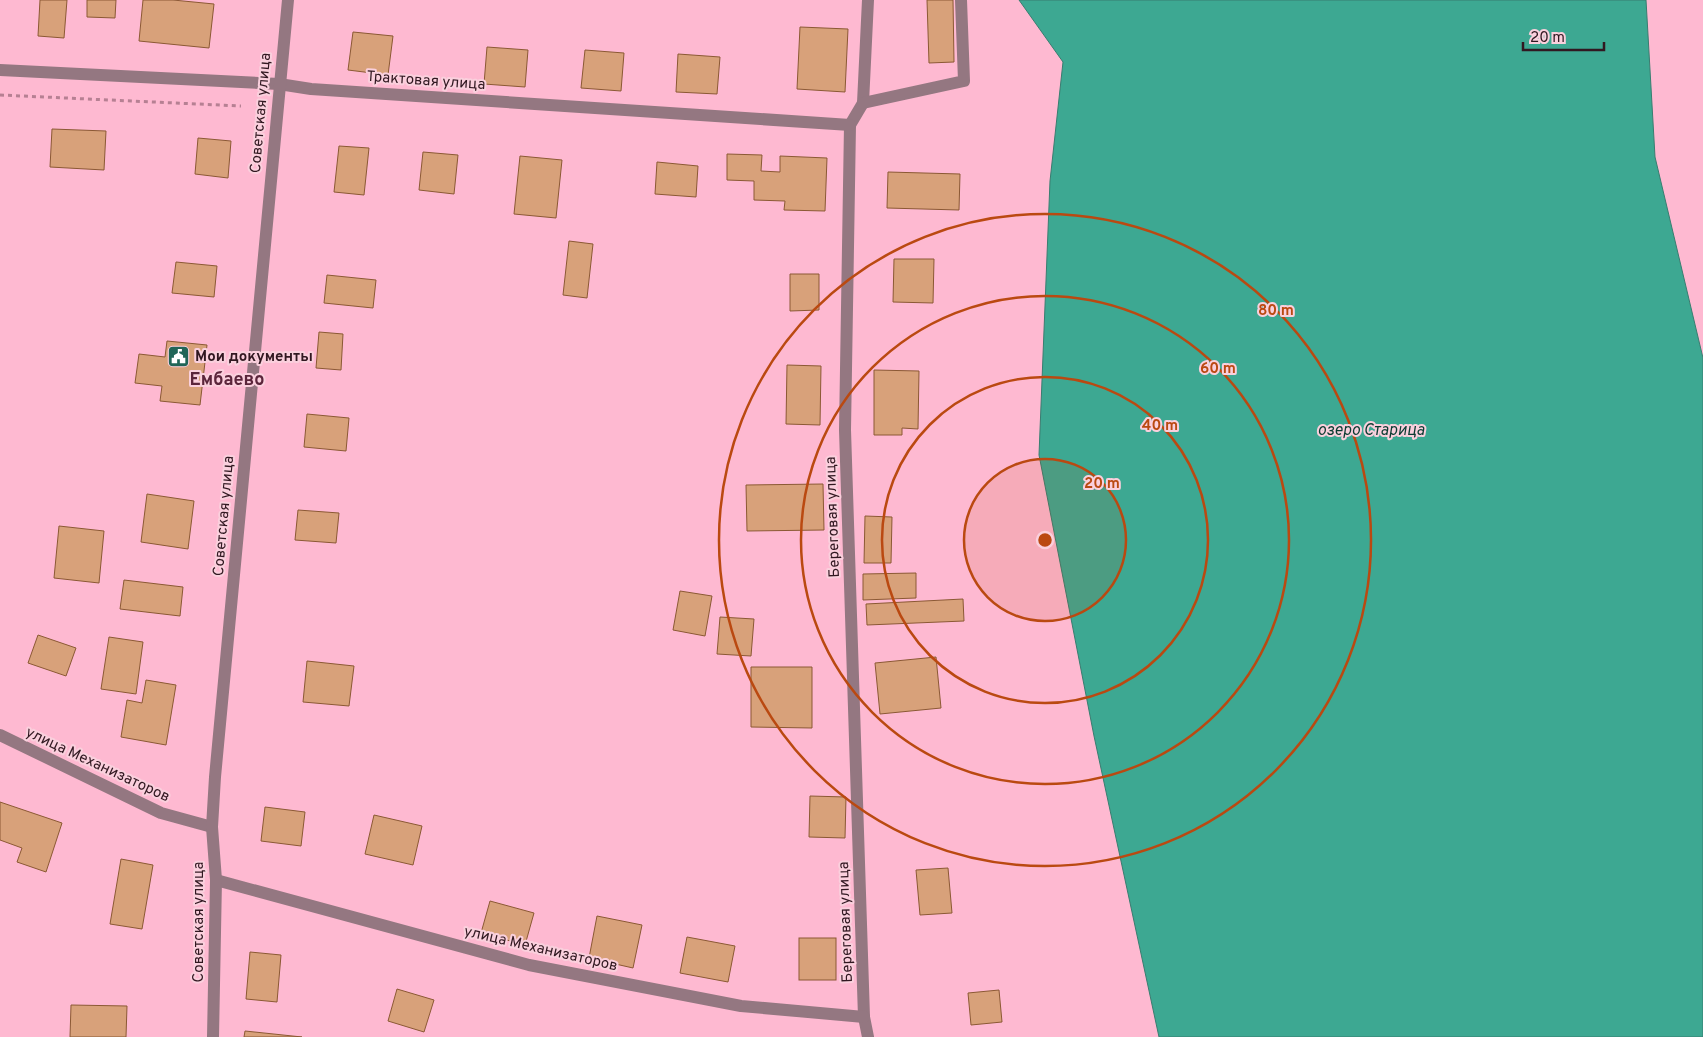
<svg xmlns="http://www.w3.org/2000/svg" width="1703" height="1037" viewBox="0 0 1703 1037" font-family="Overpass,sans-serif">
  <rect width="100%" height="100%" fill="#feb9d1"/>
  <!-- water -->
  <path fill="#3da892" stroke="#397d70" d="M1019,0H1646L1655,157L1703,358V1037H1159L1094,736L1039,455L1050,181L1063,62Z"/>
  <!-- building -->
  <g fill="#d8a17a" stroke="#8b5934">
    <path d="M40,0H67L64,38L38,36Z"/>
    <path d="M87,0H116L115,18L87,17Z"/>
    <path d="M143,0H173L214,4L209,48L139,41Z"/>
    <path d="M927,0H953L954,62L929,63Z"/>
    <path d="M800,27L848,29L845,92L797,89Z"/>
    <path d="M353,32L393,36L388,75L348,70Z"/>
    <path d="M487,47L528,50L525,87L484,84Z"/>
    <path d="M585,50L624,53L621,91L581,88Z"/>
    <path d="M678,54L720,57L717,94L676,92Z"/>
    <path d="M52,129L106,131L104,170L50,167Z"/>
    <path d="M198,138L231,141L228,178L195,174Z"/>
    <path d="M339,146L369,148L364,195L334,192Z"/>
    <path d="M423,152L458,155L454,194L419,190Z"/>
    <path d="M727,154L762,155L761,171L780,172V156L827,158L825,211L784,210L785,201L754,200V181L727,180Z"/>
    <path d="M520,156L562,160L556,218L514,214Z"/>
    <path d="M657,162L698,166L696,197L655,194Z"/>
    <path d="M888,172L960,174L959,210L887,208Z"/>
    <path d="M569,241L593,244L587,298L563,295Z"/>
    <path d="M894,259H934L933,303L893,302Z"/>
    <path d="M176,262L217,266L214,297L172,293Z"/>
    <path d="M790,274H819V310L790,311Z"/>
    <path d="M327,275L376,280L373,308L324,303Z"/>
    <path d="M319,332L343,334L341,370L316,368Z"/>
    <path d="M167,341L207,345L200,405L160,401L162,386L135,383L139,354L165,357Z"/>
    <path d="M787,365L821,366L820,425L786,424Z"/>
    <path d="M874,370L919,371L918,429L902,428V435H874Z"/>
    <path d="M307,414L349,418L346,451L304,447Z"/>
    <path d="M823,484L824,530L747,531L746,485Z"/>
    <path d="M147,494L194,501L188,549L141,542Z"/>
    <path d="M298,510L339,513L336,543L295,540Z"/>
    <path d="M865,516L892,517L891,563H864Z"/>
    <path d="M59,526L104,531L99,583L54,578Z"/>
    <path d="M916,573V598L863,600V574Z"/>
    <path d="M124,580L183,587L180,616L120,609Z"/>
    <path d="M680,591L712,596L705,636L673,630Z"/>
    <path d="M963,599L964,621L867,625L866,604Z"/>
    <path d="M720,617L754,619L751,656L717,654Z"/>
    <path d="M38,635L76,648L66,676L28,663Z"/>
    <path d="M109,637L143,642L136,694L101,689Z"/>
    <path d="M936,657L941,708L880,714L875,663Z"/>
    <path d="M307,661L354,666L349,706L303,702Z"/>
    <path d="M751,667H812V728L751,727Z"/>
    <path d="M146,680L176,685L166,745L121,737L127,700L142,703Z"/>
    <path d="M810,796L846,797L845,838L809,837Z"/>
    <path d="M0,802L62,823L46,872L17,862L22,848L0,840Z"/>
    <path d="M265,807L305,812L301,846L261,841Z"/>
    <path d="M374,815L422,826L413,865L365,854Z"/>
    <path d="M121,859L153,865L142,929L110,924Z"/>
    <path d="M948,868L952,913L920,915L916,870Z"/>
    <path d="M490,901L534,913L525,945L481,933Z"/>
    <path d="M597,916L642,925L633,968L589,958Z"/>
    <path d="M687,937L735,946L728,982L680,973Z"/>
    <rect x="799" y="938" width="37" height="42"/>
    <path d="M250,952L281,955L277,1002L246,999Z"/>
    <path d="M397,989L434,1000L424,1032L388,1021Z"/>
    <path d="M999,990L1002,1022L971,1025L968,993Z"/>
    <path d="M71,1005L127,1006L126,1037H70Z"/>
    <path d="M245,1031L302,1037H244Z"/>
  </g>
  <g fill="none" stroke-linecap="round" stroke-linejoin="round">
    <!-- path -->
    <path stroke="#b68093" stroke-width="3" stroke-dasharray="4 4" stroke-linecap="butt" d="M0,95L241,106"/>
    <!-- minor -->
    <g stroke="#947781" stroke-width="12">
      <path d="M868,0L863,103L850,125L845,430L864,1017L868,1037"/>
      <path d="M0,70L279,84L311,89L850,125"/>
      <path d="M863,103L964,81L961,0"/>
      <path d="M0,735L161,813L212,827"/>
      <path d="M216,880L529,965L741,1006L864,1017"/>
      <path d="M213,1037L216,880L212,827L215,777L288,0"/>
    </g>
  </g>
  <!-- distance rings -->
  <circle cx="1045" cy="540" r="81" fill="#ba4911" fill-opacity=".12"/>
  <g fill="none" stroke="#ba4911" stroke-width="2.5">
    <circle cx="1045" cy="540" r="81"/>
    <circle cx="1045" cy="540" r="163"/>
    <circle cx="1045" cy="540" r="244"/>
    <circle cx="1045" cy="540" r="326"/>
  </g>
  <!-- icons -->
  <defs>
    <symbol id="civic-square" viewBox="-11 -11 22 22"><rect x="-9" y="-9" width="18" height="18" rx="4" fill="#206557" stroke="#fad0dd"/><path d="M-.6-6.5H3V-4.5H.6V-3L4-1V1h2V6H-6V1h2V-1L-.6-3ZM-1.2 2.5V6h2.4V2.5Z" fill="#fff"/></symbol>
  </defs>
  <g fill-rule="evenodd">
    <use href="#civic-square" x="166" y="344" width="25" height="25"/>
  </g>
  <g text-anchor="middle" stroke-width="4" stroke-linejoin="round" paint-order="stroke">
    <!-- street labels -->
    <g font-size="15" fill="#311821" stroke="#fad0dd">
      <text transform="translate(426 80) rotate(4)" y="5">Трактовая улица</text>
      <text transform="translate(260 113) rotate(-85)" y="5">Советская улица</text>
      <text transform="translate(223 516) rotate(-85)" y="5">Советская улица</text>
      <text transform="translate(832 517) rotate(-92)" y="5">Береговая улица</text>
      <text transform="translate(98 764) rotate(25)" y="5">улица Механизаторов</text>
      <text transform="translate(198 922) rotate(-90)" y="5">Советская улица</text>
      <text transform="translate(845 922) rotate(-92)" y="5">Береговая улица</text>
      <text transform="translate(541 948) rotate(13)" y="5">улица Механизаторов</text>
    </g>
    <!-- poi labels -->
    <g font-size="15" font-weight="bold" fill="#311821" stroke="#fad0dd" text-anchor="start">
      <text x="195" y="361">Мои документы</text>
    </g>
    <!-- water labels -->
    <g font-size="16" font-style="italic" fill="#0a3b31" stroke="#fad0dd">
      <text x="1371" y="435">озеро Старица</text>
    </g>
    <!-- quarter labels -->
    <g font-size="18" font-weight="bold" fill="#5b253b" stroke="#fad0dd">
      <text x="227" y="385">Ембаево</text>
    </g>
  </g>
  <circle cx="1045" cy="540" r="8" fill="#ba4911" stroke="#fad0dd" stroke-width="2.5"/>
  <g font-size="15" text-anchor="middle" font-weight="bold" fill="#ba4911" stroke="#fad0dd" stroke-width="4" stroke-linejoin="round" paint-order="stroke">
    <text x="1276" y="315">80 m</text>
    <text x="1218" y="373">60 m</text>
    <text x="1160" y="430">40 m</text>
    <text x="1102" y="488">20 m</text>
  </g>
  <!-- scale -->
  <path d="M1523 42v8h81v-8" fill="none" stroke="#311821" stroke-width="2.5"/>
  <text x="1530" y="42" font-size="15" fill="#311821" stroke="#fad0dd" stroke-width="4" paint-order="stroke">20 m</text>
</svg>
